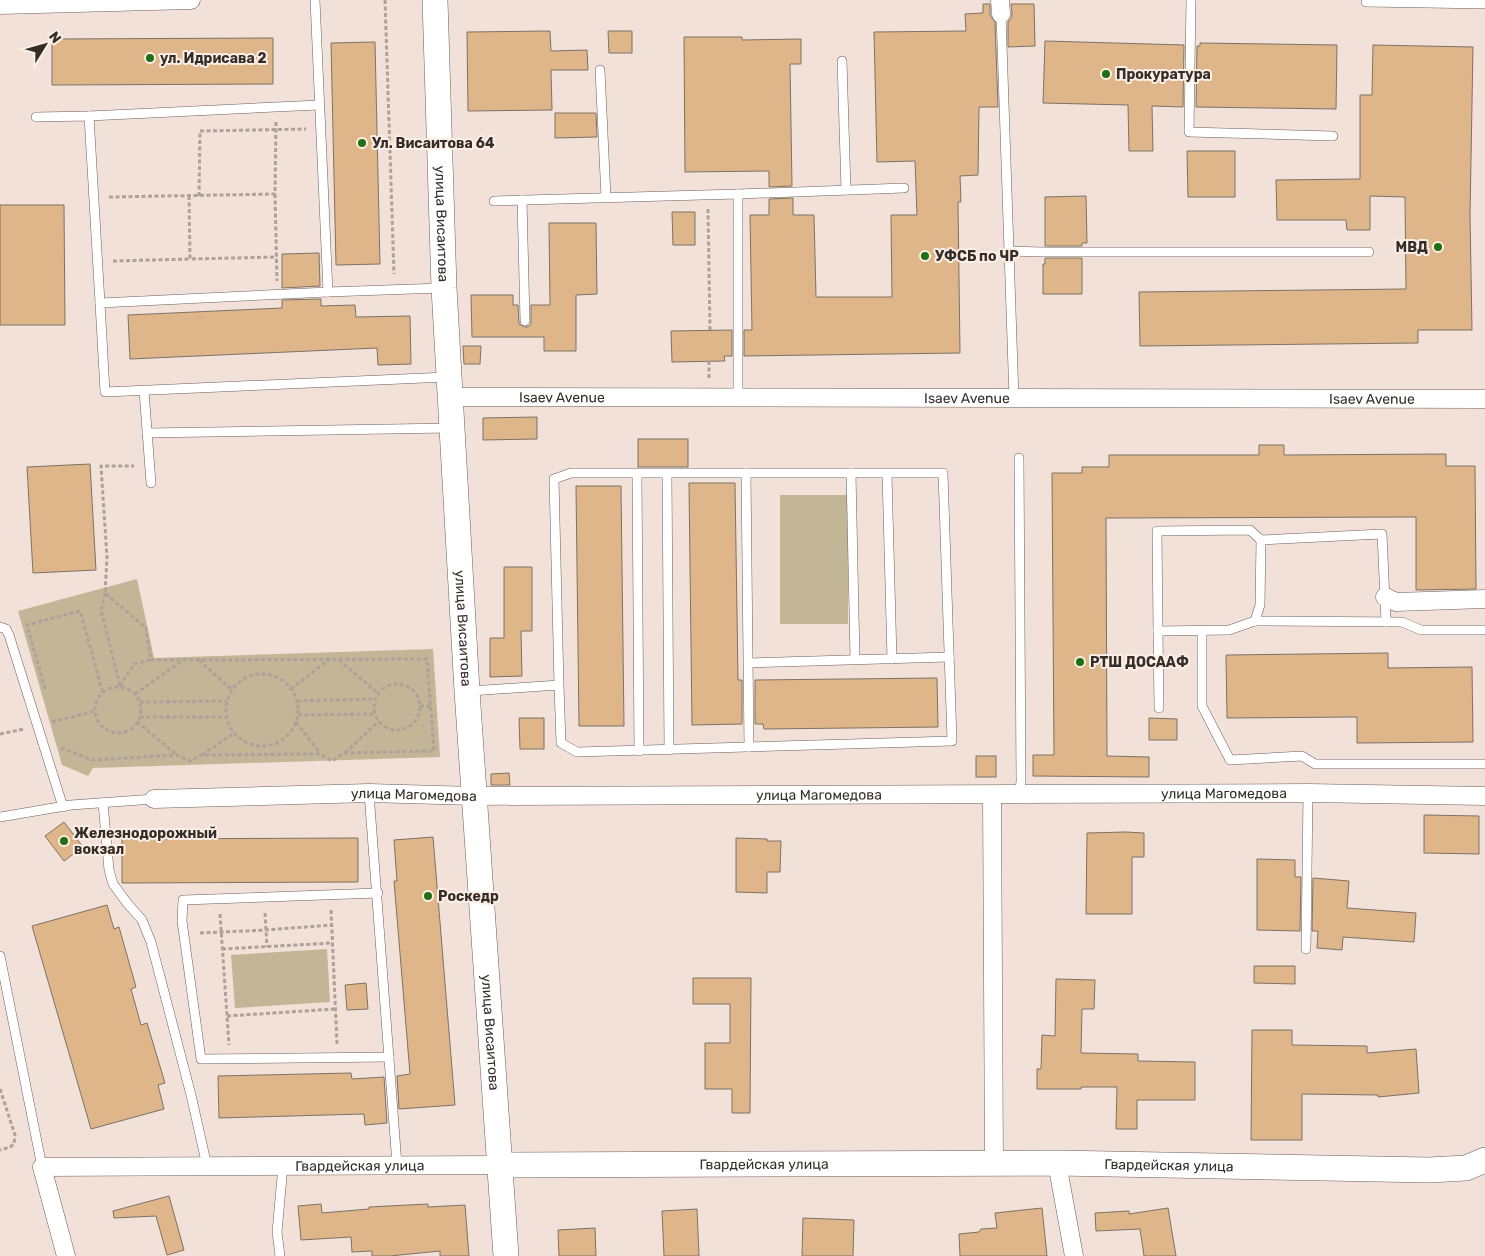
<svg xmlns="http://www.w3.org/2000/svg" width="1485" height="1256" viewBox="0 0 1485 1256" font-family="Rubik,sans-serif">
  <rect width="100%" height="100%" fill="#f1e1d8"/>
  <!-- green -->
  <g fill="#c3b696">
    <rect x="780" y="495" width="68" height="129"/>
    <path d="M137,579L154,658L433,649L440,757L93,768L88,776L62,765L18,611Z"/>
    <path d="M327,949L330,1002L235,1008L231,955Z"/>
  </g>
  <!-- building -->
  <g fill="#dfb689" stroke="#7d7266">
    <path d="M983,4H990V15L995,22L998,107H979L978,175L960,176L961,202H958L960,353L744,356V330H752L750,215H769V199L793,198V215H814L816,297H892L891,215H917L915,161L877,162L874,32L966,31L965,14L983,13Z"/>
    <path d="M1011,4H1034L1035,46L1008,47V22L1011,18L1012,14Z"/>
    <path d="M550,31L551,51L587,50L588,70H551L552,110L468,111L467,32Z"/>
    <path d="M608,31H632V53H609Z"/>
    <path d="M684,37H742V40L801,39V64H790L792,186L769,187V171L685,172Z"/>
    <path d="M273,38V84L52,85V39Z"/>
    <path d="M1045,41L1184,45L1183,107L1152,106L1153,151H1129L1128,105L1043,103Z"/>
    <path d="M375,42L380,264L336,265L331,43Z"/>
    <path d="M1200,43L1337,45L1336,109L1196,107L1197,46H1200Z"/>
    <path d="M1373,45L1473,47L1470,215L1472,330H1418V343L1140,346L1139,292L1406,289L1405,197L1370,196V230H1347L1346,220H1277L1276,180L1360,179V95H1372Z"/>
    <path d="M555,113H596L597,137L555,138Z"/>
    <path d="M1187,151H1235V197H1188Z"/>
    <path d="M1086,196L1087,243H1082V246H1045V197Z"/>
    <path d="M0,205H64L65,325H0Z"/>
    <path d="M672,212H695V245H673Z"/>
    <path d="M549,223H596L597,294L576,295V351H544V337H472L471,295H513V305H518L519,324L525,327H528L531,324V305H550Z"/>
    <path d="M319,253L320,286L282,288V254Z"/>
    <path d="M1045,258H1082V294H1043V264H1045Z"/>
    <path d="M321,299V306L355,305L356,317L410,316L411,364L378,365L377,348L130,359L128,315L282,308V300Z"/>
    <path d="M732,330V356H724L725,361L672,362L671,331Z"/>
    <path d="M463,346H481L480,364H464Z"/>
    <path d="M537,417V439L483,440V418Z"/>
    <rect x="638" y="439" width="50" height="28"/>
    <path d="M1259,445H1284V455L1446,454V466H1475L1476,589L1416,590V517L1106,518L1107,756L1149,757V777L1033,776V755H1054L1052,473H1082V467H1109V455H1259Z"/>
    <path d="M90,464L96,570L33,573L27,467Z"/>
    <path d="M689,483H735L738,680H742V724L692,725Z"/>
    <path d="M576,486H621L624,726H579Z"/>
    <path d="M504,567H532V631H521L522,676L490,677V638H504Z"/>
    <path d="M1388,653V668L1472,667L1473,742L1357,743V717L1227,718L1226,655Z"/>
    <path d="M937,678L938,727L764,729L763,724H755V680Z"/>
    <path d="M519,718H544V749H520Z"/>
    <path d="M1149,718L1177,719V740H1149Z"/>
    <rect x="976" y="756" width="20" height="21"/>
    <path d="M509,773L510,785H491V774Z"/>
    <path d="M1424,815L1479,816V854L1424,853Z"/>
    <path d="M64,822L83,847L64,861L45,836Z"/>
    <path d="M1126,832L1144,833V857H1132V914H1086L1087,833Z"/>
    <path d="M433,837L455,1105L399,1109L397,1076L410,1074L394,881H397L394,840Z"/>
    <path d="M358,838V882L122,883V839Z"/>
    <path d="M736,838L767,839V841H781L780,872H767V893L736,892Z"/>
    <path d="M1257,859L1295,860V877H1301L1300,931L1257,930Z"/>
    <path d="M1313,878L1349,881L1347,908L1416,913L1414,942L1343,937L1342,950L1317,948L1318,931H1312Z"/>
    <path d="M107,905L114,929L119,927L136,987L131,989L141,1025L147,1023L165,1083L158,1085L164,1109L91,1129L32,926Z"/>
    <path d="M1254,966H1295V984L1254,983Z"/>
    <path d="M693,978H751L750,1113H732V1089H705V1043H730V1004H693Z"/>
    <path d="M1056,979L1095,980L1094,1009H1082L1081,1053L1138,1054V1061L1195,1062V1100H1137V1129H1116L1117,1087H1081V1089H1037V1069H1041L1042,1035L1055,1036Z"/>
    <path d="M366,983L368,1009L347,1010L345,985Z"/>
    <path d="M1252,1030H1292V1045L1367,1046V1053L1416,1049L1419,1093L1378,1097V1095L1302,1094V1140H1251Z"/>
    <path d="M351,1073L352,1079L384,1077L387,1123L365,1125L364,1114L219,1118L218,1076Z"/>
    <path d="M169,1196L184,1250L167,1255L156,1216L114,1218L113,1211Z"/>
    <path d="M321,1204L322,1213L369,1209V1207L428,1204V1207L465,1205L469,1256H440V1251L390,1256H372V1251L352,1252L351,1237L301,1240L298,1206Z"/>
    <path d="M1042,1208L1047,1256H960L959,1234L979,1232L981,1229L997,1228L995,1213Z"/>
    <path d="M1168,1208L1176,1256H1144L1140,1229L1096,1231L1095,1213L1129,1211V1214Z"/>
    <path d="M697,1209L699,1256H664L662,1211Z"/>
    <path d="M803,1218L854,1220L853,1256H802Z"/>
    <path d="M595,1228L596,1256H559L558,1230Z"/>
  </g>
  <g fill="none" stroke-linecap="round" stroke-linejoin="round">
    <defs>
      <g id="lane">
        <path d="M315,0L328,292L442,288"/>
        <path d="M1191,0L1189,132L1333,136"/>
        <path d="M1366,2L1485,4"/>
        <path d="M1001,14L1014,399"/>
        <path d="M842,61L846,190"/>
        <path d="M600,70L606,198"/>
        <path d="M89,116L319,105"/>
        <path d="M36,117L89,116L100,303"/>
        <path d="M738,194L904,188"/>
        <path d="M522,200L525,321"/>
        <path d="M494,201L738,194V398"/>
        <path d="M1009,251L1044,252H1369"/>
        <path d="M328,292L100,303L105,392L447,377"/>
        <path d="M144,391L151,483"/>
        <path d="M147,433L450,428"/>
        <path d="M1019,458L1021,782L1019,795"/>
        <path d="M746,473L749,747"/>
        <path d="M851,473L855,659"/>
        <path d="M637,474L639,751"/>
        <path d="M667,474L669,750"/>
        <path d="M887,474L892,659"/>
        <path d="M1261,540L1250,530L1157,531L1158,631L1229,630L1255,621L1402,622L1421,630H1485"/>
        <path d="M1255,621L1260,605L1261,540L1382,534L1386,622"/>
        <path d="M0,627L6,629L9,635L63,807"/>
        <path d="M1202,630V706L1230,760L1302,756L1315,764H1485"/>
        <path d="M1158,631L1159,708"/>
        <path d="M749,663L949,657"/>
        <path d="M470,691L559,685L554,479L571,473H943L952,741L577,752L561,743L559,685"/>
        <path d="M369,793L397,1165"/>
        <path d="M103,803L109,870L113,884L127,903L142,920L151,942L191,1095L207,1166"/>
        <path d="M0,817L71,805L154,799"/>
        <path d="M378,893L183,900L182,921L201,1059L389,1057"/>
        <path d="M1306,949L1308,793"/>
        <path d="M0,956L42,1167"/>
        <path d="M280,1256L277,1232L283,1166"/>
      </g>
      <g id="street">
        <path d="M1000,0L1001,14"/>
        <path d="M0,5L191,0"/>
        <path id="s1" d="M451,397L1485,399"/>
        <path d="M1385,597L1396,602L1485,599"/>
        <path d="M992,795L994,1164"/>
        <path id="s2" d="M154,799L369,793L474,796L1308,793L1485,796"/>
        <path d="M1057,1163L1074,1256"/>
        <path id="s3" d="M66,1256L42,1167L499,1165"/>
      </g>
      <g id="secondary">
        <path id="s4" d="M435,0L444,288L467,691L506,1256"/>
        <path id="s5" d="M499,1165L1057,1163L1429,1170L1466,1168L1485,1160"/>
      </g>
    </defs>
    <!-- lane casing -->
    <use href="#lane" stroke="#6d5f57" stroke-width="10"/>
    <!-- street casing -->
    <use href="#street" stroke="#6d5f57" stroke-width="19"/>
    <!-- secondary casing -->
    <use href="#secondary" stroke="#6d5f57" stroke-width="26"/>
    <!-- path -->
    <g stroke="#ada19a" stroke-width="3" stroke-dasharray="4 2.5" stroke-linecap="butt">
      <path d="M385,0L394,274"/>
      <path d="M200,131L306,129"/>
      <path d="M275,194L277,281"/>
      <path d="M189,196L190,259L277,257"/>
      <path d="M199,196L200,131"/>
      <path d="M109,197L275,194L276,121"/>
      <path d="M708,209L710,331"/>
      <path d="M113,261L190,259"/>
      <path d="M709,378V361"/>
      <path d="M105,593L101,610L120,686"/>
      <path d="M199,660L232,690"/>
      <path d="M339,660L379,694"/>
      <circle cx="262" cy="710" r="36"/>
      <circle cx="397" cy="707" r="23"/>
      <path d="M120,686L134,664L151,660"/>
      <circle cx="118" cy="710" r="23"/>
      <path d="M45,689L27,625L80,611L103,693"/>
      <path d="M291,689L328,660"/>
      <path d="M135,694L182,661"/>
      <path d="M297,701L376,699"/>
      <path d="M140,702L226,701"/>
      <path d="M420,706H431"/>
      <path d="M298,715L376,714"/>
      <path d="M140,717H227"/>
      <path d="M52,722L95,711"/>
      <path d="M137,722L177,755"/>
      <path d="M296,722L320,753"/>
      <path d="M0,734L24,729"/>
      <path d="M61,748L93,760L177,755L190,761L201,755L320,754L332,761L344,753L434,751L427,659L151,660L146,628L105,593L107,558L101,466H134"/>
      <path d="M345,753L379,721"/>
      <path d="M202,755L234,733"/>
      <path d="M331,910L337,1044"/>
      <path d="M265,913L267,947"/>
      <path d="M220,914L229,1045"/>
      <path d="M200,933L266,930L332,925"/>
      <path d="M222,949L332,943"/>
      <path d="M227,1016L335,1009"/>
      <path d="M0,1089L15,1135L14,1144L10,1147L0,1150"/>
    </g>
    <!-- lane -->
    <use href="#lane" stroke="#fff" stroke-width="9"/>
    <!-- street -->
    <use href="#street" stroke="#fff" stroke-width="18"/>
    <!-- secondary -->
    <use href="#secondary" stroke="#fff" stroke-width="25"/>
  </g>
  <!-- markers -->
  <g fill="#1e6f15" stroke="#ffeee5" stroke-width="2">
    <circle cx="150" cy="58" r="5"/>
    <circle cx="1106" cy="74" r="5"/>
    <circle cx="362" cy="143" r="5"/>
    <circle cx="1438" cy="247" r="5"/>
    <circle cx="925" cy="256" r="5"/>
    <circle cx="1080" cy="662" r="5"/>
    <circle cx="64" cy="841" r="5"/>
    <circle cx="428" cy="896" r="5"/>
  </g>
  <g text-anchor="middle" stroke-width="4" stroke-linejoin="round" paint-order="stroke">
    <!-- poi labels -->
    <g font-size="14" font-weight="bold" fill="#342e2a" stroke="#ffeee5" text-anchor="start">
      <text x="160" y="63">ул. Идрисава 2</text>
      <text x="1116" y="79">Прокуратура</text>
      <text x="372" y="148">Ул. Висаитова 64</text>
      <text x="1428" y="252" text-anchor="end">МВД</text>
      <text x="935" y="261">УФСБ по ЧР</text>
      <text x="1090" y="667">РТШ ДОСААФ</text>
      <text x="74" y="838">Железнодорожный<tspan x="74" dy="16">вокзал</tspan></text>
      <text x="438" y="901">Роскедр</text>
    </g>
    <!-- street labels -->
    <g font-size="14" fill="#342e2a" stroke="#ffeee5">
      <text dy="5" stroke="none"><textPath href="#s4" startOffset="224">улица Висаитова</textPath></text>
      <text dy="5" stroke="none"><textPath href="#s1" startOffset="111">Isaev Avenue</textPath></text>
      <text dy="5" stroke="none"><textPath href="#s1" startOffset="516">Isaev Avenue</textPath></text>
      <text dy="5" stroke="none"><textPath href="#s1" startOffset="921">Isaev Avenue</textPath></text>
      <text dy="5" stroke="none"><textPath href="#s4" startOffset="629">улица Висаитова</textPath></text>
      <text dy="5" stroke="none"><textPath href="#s2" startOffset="665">улица Магомедова</textPath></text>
      <text dy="5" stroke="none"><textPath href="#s2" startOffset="1070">улица Магомедова</textPath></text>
      <text dy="5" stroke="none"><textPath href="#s2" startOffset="260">улица Магомедова</textPath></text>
      <text dy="5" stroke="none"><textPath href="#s4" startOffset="1034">улица Висаитова</textPath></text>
      <text dy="5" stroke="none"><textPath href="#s5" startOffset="265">Гвардейская улица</textPath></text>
      <text dy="5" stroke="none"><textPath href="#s5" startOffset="670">Гвардейская улица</textPath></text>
      <text dy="5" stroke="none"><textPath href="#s3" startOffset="410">Гвардейская улица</textPath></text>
    </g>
  </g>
  <!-- north arrow -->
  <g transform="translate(45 45) rotate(53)" stroke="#ffeee5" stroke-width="4" paint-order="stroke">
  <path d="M0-4L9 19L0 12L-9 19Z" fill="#342e2a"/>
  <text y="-8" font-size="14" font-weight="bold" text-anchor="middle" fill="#342e2a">N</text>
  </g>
</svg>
